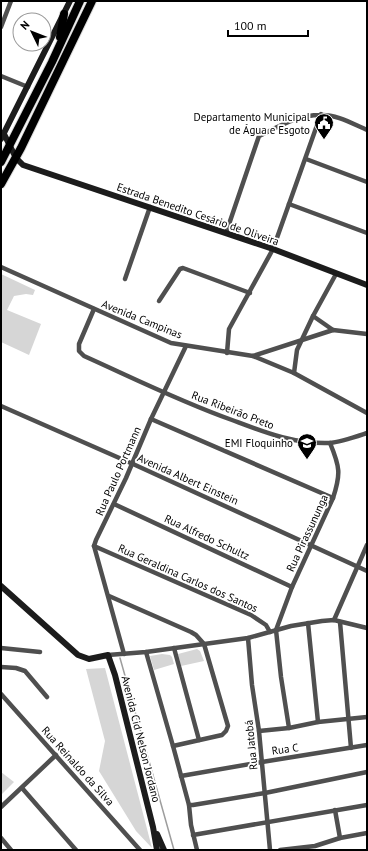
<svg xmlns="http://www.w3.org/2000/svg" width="368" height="851" viewBox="0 0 368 851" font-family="'PT Sans',sans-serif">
  <rect width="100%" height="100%" fill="#fff"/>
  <!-- green -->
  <g fill="#d6d6d6">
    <path d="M1,274L35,290L33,295L26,294L14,296L7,310L41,324L29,355L1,342Z"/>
    <path d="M197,649L200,651L204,661L181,666L178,654Z"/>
    <path d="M162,654L170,655L172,657L174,664L154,670L150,656Z"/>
    <path d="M105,668L152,848L136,831L99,771L105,741L86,669Z"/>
    <path d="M1,772L14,782L1,795Z"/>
  </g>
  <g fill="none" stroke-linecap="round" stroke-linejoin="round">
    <!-- stream -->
    <path stroke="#9d9d9d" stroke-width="1.5" d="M120,658L174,850"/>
    <defs>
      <g id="highway">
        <path d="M60,37L64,14"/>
        <path d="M1,162L52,62L80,1"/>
        <path d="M1,184L21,148L92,1"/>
      </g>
    </defs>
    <!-- highway casing -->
    <use href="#highway" stroke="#dbdbdb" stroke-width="10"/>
    <!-- street -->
    <g stroke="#4f4f4f" stroke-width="4.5">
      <path d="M1,27L11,1"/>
      <path d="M1,76L28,87"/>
      <path d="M306,159L367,182"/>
      <path d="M289,204L367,233"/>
      <path d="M226,233L259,136C278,127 298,115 320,115C336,114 353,124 367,130"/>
      <path d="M1,267L171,343L253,356L294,373L367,413"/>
      <path d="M125,279L150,207"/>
      <path d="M159,301L180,269L183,268L250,293"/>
      <path d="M94,309L79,344V351L84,356C133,378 181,402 232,420C264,432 293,444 329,443C341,442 355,437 367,433"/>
      <path d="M313,316L333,330"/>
      <path d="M227,353L229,329L273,249L321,114"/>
      <path d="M253,356L333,330L367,334"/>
      <path d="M294,373L297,350L313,316L336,274"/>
      <path d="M1,406L133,464L367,571"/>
      <path d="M151,419L333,498"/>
      <path d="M114,504L292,587"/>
      <path d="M94,546L251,615L266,625L270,632"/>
      <path d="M109,596L191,632L196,635L204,644L228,726L226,731L222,735L173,746L189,805L191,825L197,850"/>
      <path d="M334,620L367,545"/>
      <path d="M340,622L351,748"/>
      <path d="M308,623L318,722"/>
      <path d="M248,638L252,685L259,731L270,850"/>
      <path d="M1,648L40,652"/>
      <path d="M174,648L199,740"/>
      <path d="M146,652L173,746"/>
      <path d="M124,654L94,546L96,540L126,478L151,419L186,346"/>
      <path d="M108,655L146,652L248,638L291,626L322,621L334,620L367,628"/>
      <path d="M1,667L16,668L25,671L47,697"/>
      <path d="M1,694L140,850"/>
      <path d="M289,728L281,677L276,630L292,587L333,498C341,474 340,467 330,443"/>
      <path d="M259,731L289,728L318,722L367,717"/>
      <path d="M181,776L262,762L367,745"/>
      <path d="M22,788L76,850"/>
      <path d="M189,805H193L265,793L367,772"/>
      <path d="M1,807L56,755"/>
      <path d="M335,810L340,838"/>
      <path d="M193,835L367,805"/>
      <path d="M1,838L11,850"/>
      <path d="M280,850L315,846L340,838L367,833"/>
    </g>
    <!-- secondary -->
    <g stroke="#1c1c1c" stroke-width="6">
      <path d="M4,134L16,158L23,165L273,249L367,285"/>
      <path d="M1,139L70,1"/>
      <path d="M1,586L78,655L89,659L108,655L115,675L153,827L157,850"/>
      <path d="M157,834L164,850"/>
    </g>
    <!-- highway -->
    <use href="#highway" stroke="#000" stroke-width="8"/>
  </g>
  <!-- icons -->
  <defs>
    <symbol id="civic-pin" viewBox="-11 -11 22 30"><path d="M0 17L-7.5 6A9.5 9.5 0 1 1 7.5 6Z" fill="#000" stroke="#fff"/><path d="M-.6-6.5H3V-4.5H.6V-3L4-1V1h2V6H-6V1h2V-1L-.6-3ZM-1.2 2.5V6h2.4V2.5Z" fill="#fff"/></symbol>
    <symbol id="school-pin" viewBox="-11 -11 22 30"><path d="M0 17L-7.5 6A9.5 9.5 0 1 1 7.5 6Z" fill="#000" stroke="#fff"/><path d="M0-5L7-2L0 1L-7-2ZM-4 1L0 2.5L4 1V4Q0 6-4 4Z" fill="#fff"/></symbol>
  </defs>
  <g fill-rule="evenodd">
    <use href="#civic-pin" x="313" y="112" width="22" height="30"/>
    <use href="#school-pin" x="296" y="432" width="22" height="30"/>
  </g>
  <g text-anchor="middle" stroke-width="3.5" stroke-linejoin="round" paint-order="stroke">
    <!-- poi labels -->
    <g font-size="11" fill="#000" stroke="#fff" text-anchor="end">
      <text x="310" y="121">Departamento Municipal<tspan x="310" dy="13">de Água e Esgoto</tspan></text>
      <text x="293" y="447">EMI Floquinho</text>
    </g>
    <!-- street labels -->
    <g font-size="11" fill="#000" stroke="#fff">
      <text transform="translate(198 214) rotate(19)" y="4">Estrada Benedito Cesário de Oliveira</text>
      <text transform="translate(142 319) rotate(22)" y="4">Avenida Campinas</text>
      <text transform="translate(233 410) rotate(21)" y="4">Rua Ribeirão Preto</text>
      <text transform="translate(118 471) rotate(-66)" y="4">Rua Paulo Portmann</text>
      <text transform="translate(188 479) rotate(24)" y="4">Avenida Albert Einstein</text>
      <text transform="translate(307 533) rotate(-65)" y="4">Rua Pirassununga</text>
      <text transform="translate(207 537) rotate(25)" y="4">Rua Alfredo Schultz</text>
      <text transform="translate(188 578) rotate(24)" y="4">Rua Geraldina Carlos dos Santos</text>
      <text transform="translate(141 739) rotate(76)" y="4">Avenida Cid Nelson Jordano</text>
      <text transform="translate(251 745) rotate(-96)" y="4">Rua Jatobá</text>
      <text transform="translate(285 749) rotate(-8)" y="4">Rua C</text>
      <text transform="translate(78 766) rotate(48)" y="4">Rua Reinaldo da Silva</text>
    </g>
  </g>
  <!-- border -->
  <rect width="368" height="851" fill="none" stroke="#000000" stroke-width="4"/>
  <!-- north arrow -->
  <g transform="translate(32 32) rotate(313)"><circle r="19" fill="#ffffff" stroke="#999999"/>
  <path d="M0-3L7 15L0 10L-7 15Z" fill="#000000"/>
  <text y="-6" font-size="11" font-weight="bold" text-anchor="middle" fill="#000000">N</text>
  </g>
  <!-- scale -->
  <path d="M228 30v6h80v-6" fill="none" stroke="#000000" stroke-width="2"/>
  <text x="234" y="30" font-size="12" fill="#000000" stroke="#ffffff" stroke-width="3" paint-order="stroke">100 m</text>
</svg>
